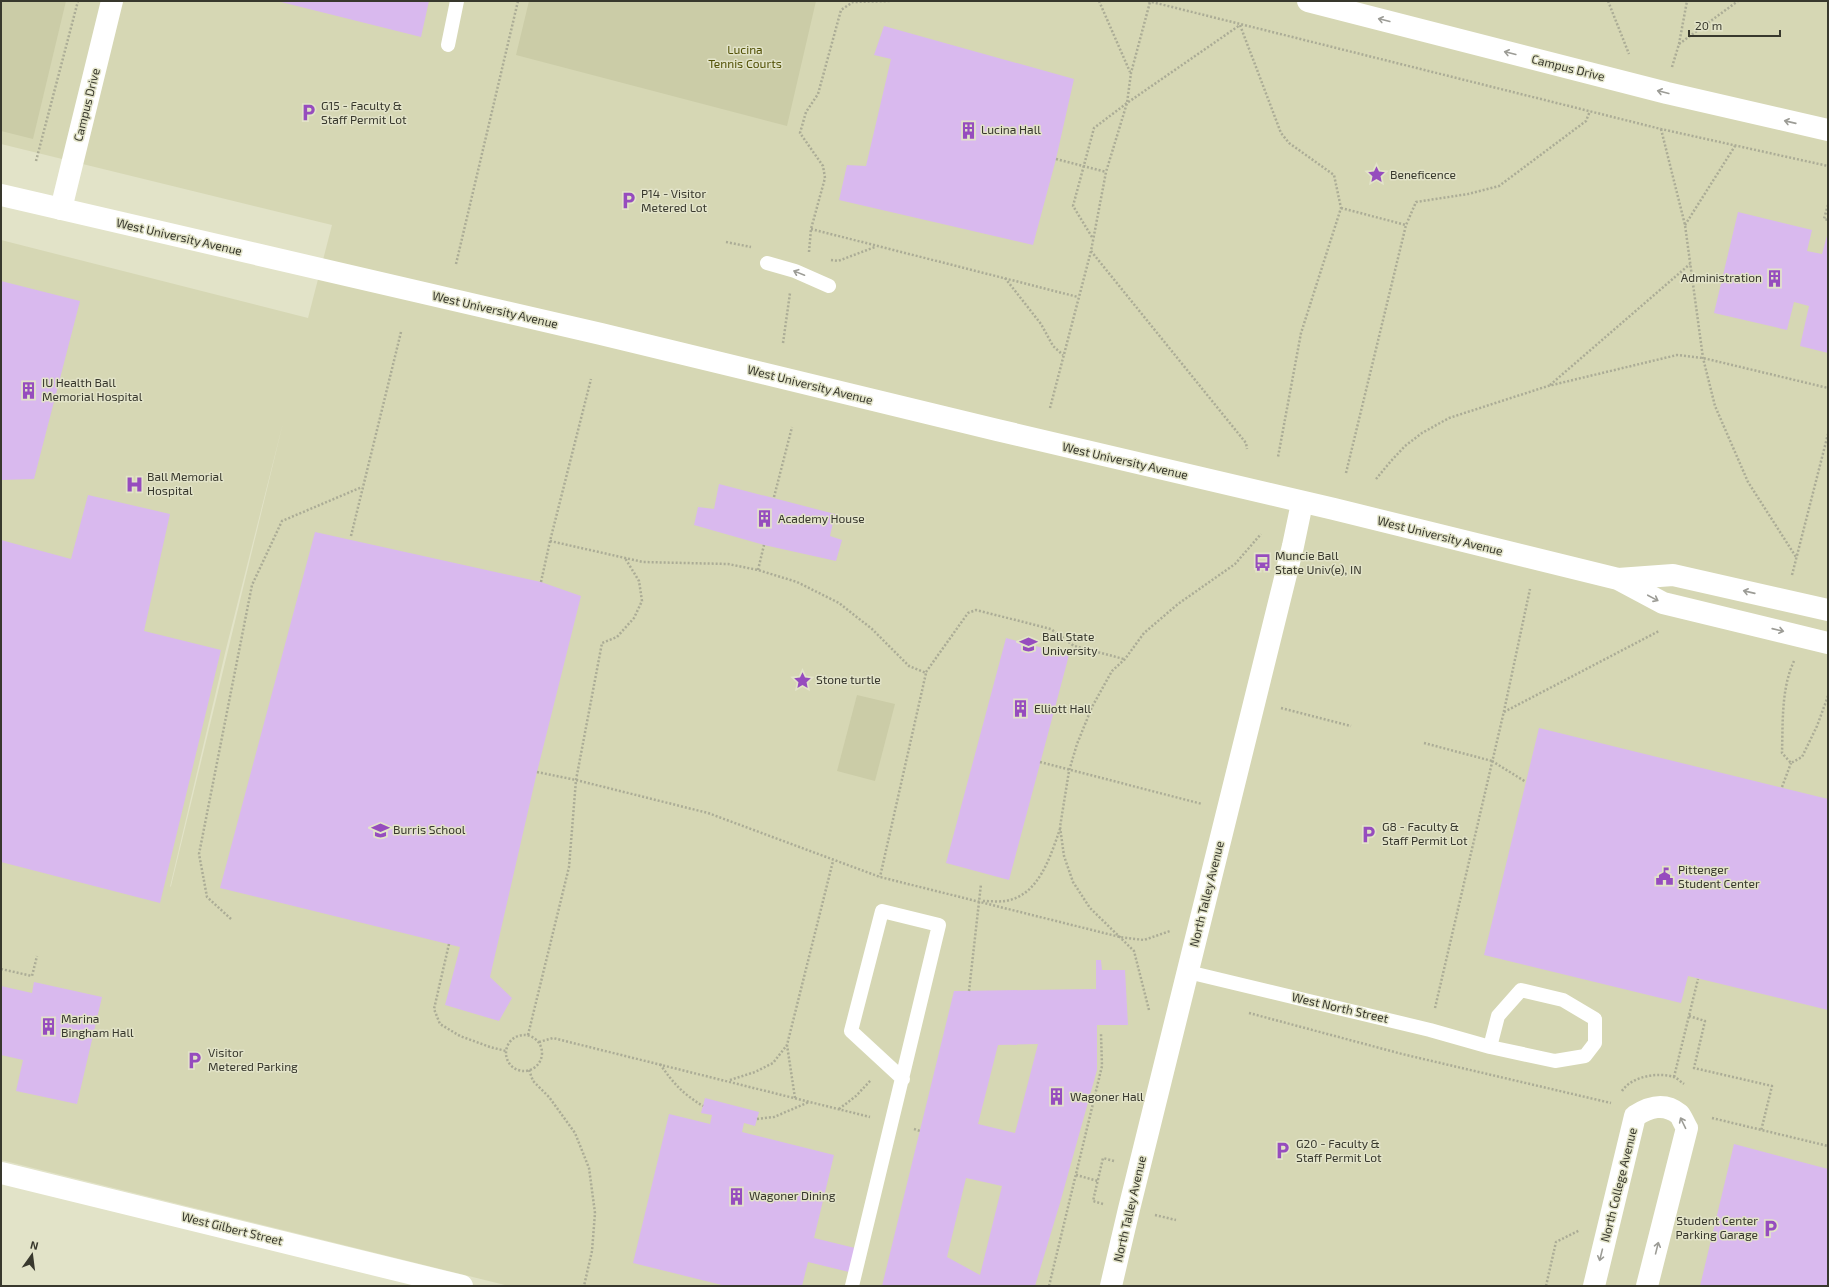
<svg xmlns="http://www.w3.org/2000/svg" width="1829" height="1287" viewBox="0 0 1829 1287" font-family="'Exo 2',sans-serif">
  <rect width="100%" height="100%" fill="#e2e3c8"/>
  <!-- built -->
  <path fill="#d6d7b4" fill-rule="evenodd" d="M1,1H1828V1286H509L1,1160V970L5,971L1,969V240L308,318L332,225L1,144ZM283,423L171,886L170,887L226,649Z"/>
  <!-- green -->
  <g fill="#cbcca7">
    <path d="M1,1H66L33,139L1,131Z"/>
    <path d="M529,1H816L787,126L516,55Z"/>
    <path d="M857,695L895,704L875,781L837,771Z"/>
  </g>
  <!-- building -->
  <g fill="#d9b9ee" fill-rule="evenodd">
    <path d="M277,1H429L421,37Z"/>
    <path d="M884,26L1074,79L1056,159L1033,245L839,200L847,165L866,166L891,59L874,55Z"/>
    <path d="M1738,212L1812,230L1807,251L1822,254L1828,232V353L1800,346L1809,306L1794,302L1787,330L1714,313Z"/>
    <path d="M1,281L80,301L34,479L1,480Z"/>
    <path d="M719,484L835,514L830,536L842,540L836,561L764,545L694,525L698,507L714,509Z"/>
    <path d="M88,495L170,514L144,631L221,650L160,903L1,862V540L71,559Z"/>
    <path d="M315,532L541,582L581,596L537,772L490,977L512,998L499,1021L445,1005L460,947L220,888Z"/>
    <path d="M1006,638L1069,655L1009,880L946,863Z"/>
    <path d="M1539,728L1828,799V1010L1688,976L1681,1003L1484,955Z"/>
    <path d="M1096,960H1101L1102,970H1125L1128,1025H1097V1070L1060,1203L1035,1286H882L954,991L1096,989ZM1038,1044L1015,1133L978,1124L998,1045ZM966,1178L1002,1186L980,1275L947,1257Z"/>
    <path d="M34,982L102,997L77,1104L16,1091L23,1060L1,1055V986L32,993Z"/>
    <path d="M705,1098L759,1112L755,1126L744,1123L742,1132L834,1155L814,1238L855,1248L849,1272L808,1262L802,1286H726L633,1263L669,1114L710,1124L712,1115L701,1113Z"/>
    <path d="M1734,1144L1828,1169V1286H1700Z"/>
  </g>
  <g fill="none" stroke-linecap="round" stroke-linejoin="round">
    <!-- path -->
    <g stroke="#abac96" stroke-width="2.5" stroke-dasharray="2 2" stroke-linecap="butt">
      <path d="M1099,1L1130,72"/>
      <path d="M1148,1L1661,129L1828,166"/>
      <path d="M1608,1L1629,54"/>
      <path d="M1679,44L1738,1"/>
      <path d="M1672,67L1679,44L1687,1"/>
      <path d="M1661,129L1685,225L1703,358L1715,406L1748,482L1796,557"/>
      <path d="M1056,159L1106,172"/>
      <path d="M36,161L78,1"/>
      <path d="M1828,205L1824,219L1828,220"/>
      <path d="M1341,208L1406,225"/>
      <path d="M1685,225L1735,146"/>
      <path d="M811,229L1078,297"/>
      <path d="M1092,237L1073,206L1094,128L1127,103L1240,25L1281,133L1289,143L1334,175L1341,208L1301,333L1278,457"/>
      <path d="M726,242L751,247"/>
      <path d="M1091,251L1246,443L1247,449"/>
      <path d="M809,252L811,229L825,178L823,166L800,133L806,112L818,94L841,10L853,2L891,1"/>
      <path d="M831,260L838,261L875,247"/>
      <path d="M456,264L518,1"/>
      <path d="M1005,278L1041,324L1053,346L1063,355"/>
      <path d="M783,343L790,293"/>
      <path d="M1550,385L1690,264"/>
      <path d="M1050,408L1091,251L1106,172L1127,103L1131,73L1150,2"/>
      <path d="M1346,473L1406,225L1416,202L1468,194L1499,186L1586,121L1590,111"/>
      <path d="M1376,479L1391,461L1405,446L1422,433L1449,418L1548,386L1677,355L1703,358L1828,388"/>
      <path d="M774,497L792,427"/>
      <path d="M351,536L401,332"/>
      <path d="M550,541L643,562L728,564L758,570L797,582L839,603L872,629L909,666L926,673L880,877"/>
      <path d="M758,570L764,545"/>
      <path d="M1792,575L1828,434"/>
      <path d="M541,582L550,541L591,379"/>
      <path d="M1794,661C1781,689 1783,723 1782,753L1791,763L1802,757L1817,726L1828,696"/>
      <path d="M926,672L968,613L976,610L1051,629L1074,646L1124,659"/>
      <path d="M1281,708L1351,726"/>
      <path d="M1504,712L1659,631"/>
      <path d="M1424,743L1492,761"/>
      <path d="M1492,761L1526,782"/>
      <path d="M1040,762L1202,804"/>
      <path d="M537,772L576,780L708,813L880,877L1120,937L1144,940L1170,931"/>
      <path d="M1782,787L1791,763"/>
      <path d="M983,901C990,901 998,902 1005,901C1039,896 1050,857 1060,829"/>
      <path d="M231,919L207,897L199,854L252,585L282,521L362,487"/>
      <path d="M449,944L434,1009L440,1024L460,1036L490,1047L506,1051"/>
      <path d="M1,969L32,976L37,956"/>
      <path d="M969,991L981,884"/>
      <path d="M1435,1008L1504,711L1530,589"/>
      <path d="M1149,1010L1134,951L1090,908L1073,882L1064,856L1060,827L1069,771L1077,744L1092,707L1112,671L1125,659L1144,633L1178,604L1235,564L1261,534"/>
      <path d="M1249,1013L1402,1054L1611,1103"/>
      <path d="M1689,1016L1705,1021L1694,1068L1772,1086L1761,1131"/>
      <path d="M528,1035L569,867L576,780L602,643L617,637L634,618L642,601L639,581L625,558"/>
      <circle cx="524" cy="1053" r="18"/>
      <path d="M539,1042L553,1038L870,1117"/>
      <path d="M660,1064C673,1083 683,1094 703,1106"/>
      <path d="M529,1070L533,1081L549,1097L575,1133L589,1168L595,1213L592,1251L584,1286"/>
      <path d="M1674,1077L1698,979"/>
      <path d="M730,1080L755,1072L773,1063L787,1045"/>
      <path d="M1622,1091C1632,1076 1658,1072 1674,1077C1677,1078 1681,1082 1684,1084"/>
      <path d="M795,1098L787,1045L833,861"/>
      <path d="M839,1109L856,1096L871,1080"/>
      <path d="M1712,1118L1828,1146"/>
      <path d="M757,1119L774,1117L809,1102"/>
      <path d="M914,1129L920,1131"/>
      <path d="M1076,1175L1098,1181"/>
      <path d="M1103,1204L1093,1201L1103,1158L1114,1161"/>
      <path d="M1155,1215L1176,1220"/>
      <path d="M1049,1286L1102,1066L1101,1034"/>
      <path d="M1546,1286L1556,1242L1580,1230"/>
    </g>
    <!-- service -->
    <g stroke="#fff" stroke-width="14">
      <path d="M448,45L457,1"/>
      <path d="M767,263L795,271L829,286"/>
      <path d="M1188,972L1430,1030L1490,1047L1555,1061L1585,1056L1595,1043V1019L1563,1000L1521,990L1498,1016L1490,1047"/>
      <path d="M852,1286L939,925L882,911L851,1031L903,1079"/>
    </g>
    <!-- minor -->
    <g stroke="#fff" stroke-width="22">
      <path d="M1308,1L1667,93L1828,130"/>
      <path d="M61,209L112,1"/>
      <path d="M1,1173L462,1286"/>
      <path d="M1111,1286L1129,1209L1293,546L1302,503"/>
      <path d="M1594,1286L1635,1116C1649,1107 1664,1102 1679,1114C1682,1117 1684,1124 1687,1128L1647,1286"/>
    </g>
    <!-- tertiary -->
    <g stroke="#fff" stroke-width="22">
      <path d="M1,195L601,334L997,430L1334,509L1618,579L1663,603L1828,643"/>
      <path d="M1618,579L1673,575L1828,610"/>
    </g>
  </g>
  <!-- one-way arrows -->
  <defs><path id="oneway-shaft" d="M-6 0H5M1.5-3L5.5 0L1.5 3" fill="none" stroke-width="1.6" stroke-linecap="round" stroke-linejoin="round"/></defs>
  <g stroke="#9c9c96">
    <use href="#oneway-shaft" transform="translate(1384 20) rotate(-166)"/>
    <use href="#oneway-shaft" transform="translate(1510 53) rotate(-166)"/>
    <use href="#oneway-shaft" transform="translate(1663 92) rotate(-166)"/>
    <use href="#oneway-shaft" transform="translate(1790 122) rotate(-167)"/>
    <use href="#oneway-shaft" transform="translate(799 273) rotate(-158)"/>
    <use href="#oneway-shaft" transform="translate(1749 592) rotate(-167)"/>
    <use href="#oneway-shaft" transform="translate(1653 598) rotate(28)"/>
    <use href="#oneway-shaft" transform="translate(1778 630) rotate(13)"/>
    <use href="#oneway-shaft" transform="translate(1683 1123) rotate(-116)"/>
    <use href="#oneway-shaft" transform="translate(1657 1248) rotate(-76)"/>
    <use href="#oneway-shaft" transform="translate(1601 1255) rotate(104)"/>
  </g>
  <!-- icons -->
  <defs>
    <symbol id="parking-bare" viewBox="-9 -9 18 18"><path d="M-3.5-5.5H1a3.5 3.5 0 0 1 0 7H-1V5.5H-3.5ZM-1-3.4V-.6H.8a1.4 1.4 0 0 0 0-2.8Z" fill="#964cbe" stroke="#e2e3c8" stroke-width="2.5" paint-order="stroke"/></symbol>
    <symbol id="building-bare" viewBox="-9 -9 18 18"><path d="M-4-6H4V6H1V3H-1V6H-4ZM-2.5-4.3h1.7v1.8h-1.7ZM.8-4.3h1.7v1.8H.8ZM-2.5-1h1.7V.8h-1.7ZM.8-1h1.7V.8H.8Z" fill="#964cbe" stroke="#e2e3c8" stroke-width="2.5" paint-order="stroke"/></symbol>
    <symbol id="sight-bare" viewBox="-9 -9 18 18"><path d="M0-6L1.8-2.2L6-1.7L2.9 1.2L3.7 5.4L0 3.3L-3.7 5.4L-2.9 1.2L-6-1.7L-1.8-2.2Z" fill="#964cbe" stroke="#e2e3c8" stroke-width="2.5" paint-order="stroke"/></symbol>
    <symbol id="hospital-bare" viewBox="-9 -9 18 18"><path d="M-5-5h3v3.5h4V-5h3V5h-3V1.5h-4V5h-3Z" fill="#964cbe" stroke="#e2e3c8" stroke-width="2.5" paint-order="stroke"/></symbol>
    <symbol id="bus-bare" viewBox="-9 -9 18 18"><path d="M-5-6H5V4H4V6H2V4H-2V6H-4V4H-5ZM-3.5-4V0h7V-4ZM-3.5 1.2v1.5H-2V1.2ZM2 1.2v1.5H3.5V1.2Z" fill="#964cbe" stroke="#e2e3c8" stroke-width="2.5" paint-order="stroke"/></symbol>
    <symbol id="university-bare" viewBox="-9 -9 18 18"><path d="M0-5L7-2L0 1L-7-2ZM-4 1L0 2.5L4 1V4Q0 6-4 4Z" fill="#964cbe" stroke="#e2e3c8" stroke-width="2.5" paint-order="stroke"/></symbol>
    <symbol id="school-bare" viewBox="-9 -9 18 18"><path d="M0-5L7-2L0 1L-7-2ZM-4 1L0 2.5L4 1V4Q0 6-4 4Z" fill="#964cbe" stroke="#e2e3c8" stroke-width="2.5" paint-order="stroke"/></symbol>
    <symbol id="civic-bare" viewBox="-9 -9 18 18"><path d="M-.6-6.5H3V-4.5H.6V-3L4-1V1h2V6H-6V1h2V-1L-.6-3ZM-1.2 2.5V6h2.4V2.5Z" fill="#964cbe" stroke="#e2e3c8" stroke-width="2.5" paint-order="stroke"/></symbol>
  </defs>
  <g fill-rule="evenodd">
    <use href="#parking-bare" x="296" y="100" width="25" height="25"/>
    <use href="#building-bare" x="956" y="118" width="25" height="25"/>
    <use href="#sight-bare" x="1364" y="162" width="25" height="25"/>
    <use href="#parking-bare" x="616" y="188" width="25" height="25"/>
    <use href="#building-bare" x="1762" y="266" width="25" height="25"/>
    <use href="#building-bare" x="16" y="378" width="25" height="25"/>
    <use href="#hospital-bare" x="122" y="472" width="25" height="25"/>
    <use href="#building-bare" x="752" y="506" width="25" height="25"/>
    <use href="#bus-bare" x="1250" y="550" width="25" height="25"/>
    <use href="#university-bare" x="1016" y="632" width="25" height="25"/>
    <use href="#sight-bare" x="790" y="668" width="25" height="25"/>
    <use href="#building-bare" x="1008" y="696" width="25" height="25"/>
    <use href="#school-bare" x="368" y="818" width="25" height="25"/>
    <use href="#parking-bare" x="1356" y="822" width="25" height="25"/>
    <use href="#civic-bare" x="1652" y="864" width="25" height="25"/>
    <use href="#building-bare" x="36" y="1014" width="25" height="25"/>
    <use href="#parking-bare" x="182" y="1048" width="25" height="25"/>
    <use href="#building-bare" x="1044" y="1084" width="25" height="25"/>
    <use href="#parking-bare" x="1270" y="1138" width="25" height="25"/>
    <use href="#building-bare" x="724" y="1184" width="25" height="25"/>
    <use href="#parking-bare" x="1758" y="1216" width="25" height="25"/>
  </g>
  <g text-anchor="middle" stroke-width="3" stroke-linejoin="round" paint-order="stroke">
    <!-- park labels -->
    <g font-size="12" fill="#515005" stroke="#e2e3c8">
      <text x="745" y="54">Lucina<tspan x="745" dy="14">Tennis Courts</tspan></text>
    </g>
    <!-- street labels -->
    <g font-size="12" fill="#38382d" stroke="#e2e3c8">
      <text transform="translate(1568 68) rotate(14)" y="4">Campus Drive</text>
      <text transform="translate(87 105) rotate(-76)" y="4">Campus Drive</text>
      <text transform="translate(179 237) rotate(13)" y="4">West University Avenue</text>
      <text transform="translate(495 310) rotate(13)" y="4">West University Avenue</text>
      <text transform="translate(810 385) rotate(14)" y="4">West University Avenue</text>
      <text transform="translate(1125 461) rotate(13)" y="4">West University Avenue</text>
      <text transform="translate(1440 536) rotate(14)" y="4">West University Avenue</text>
      <text transform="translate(1207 894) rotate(-76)" y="4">North Talley Avenue</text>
      <text transform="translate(1340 1008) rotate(13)" y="4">West North Street</text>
      <text transform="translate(1619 1185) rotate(-76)" y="4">North College Avenue</text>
      <text transform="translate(1130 1209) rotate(-77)" y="4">North Talley Avenue</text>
      <text transform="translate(232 1229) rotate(14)" y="4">West Gilbert Street</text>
    </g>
    <!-- poi labels -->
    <g font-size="12" fill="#38382d" stroke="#e2e3c8" text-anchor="start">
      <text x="321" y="110">G15 - Faculty &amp;<tspan x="321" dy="14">Staff Permit Lot</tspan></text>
      <text x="981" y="134">Lucina Hall</text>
      <text x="1390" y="179">Beneficence</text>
      <text x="641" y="198">P14 - Visitor<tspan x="641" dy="14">Metered Lot</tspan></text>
      <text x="1762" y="282" text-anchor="end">Administration</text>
      <text x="42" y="387">IU Health Ball<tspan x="42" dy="14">Memorial Hospital</tspan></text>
      <text x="147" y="481">Ball Memorial<tspan x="147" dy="14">Hospital</tspan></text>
      <text x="778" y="523">Academy House</text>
      <text x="1275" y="560">Muncie Ball<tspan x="1275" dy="14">State Univ(e), IN</tspan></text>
      <text x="1042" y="641">Ball State<tspan x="1042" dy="14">University</tspan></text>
      <text x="816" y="684">Stone turtle</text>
      <text x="1034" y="713">Elliott Hall</text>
      <text x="1382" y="831">G8 - Faculty &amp;<tspan x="1382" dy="14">Staff Permit Lot</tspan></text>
      <text x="393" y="834">Burris School</text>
      <text x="1678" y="874">Pittenger<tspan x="1678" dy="14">Student Center</tspan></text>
      <text x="61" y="1023">Marina<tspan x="61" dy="14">Bingham Hall</tspan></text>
      <text x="208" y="1057">Visitor<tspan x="208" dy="14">Metered Parking</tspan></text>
      <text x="1070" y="1101">Wagoner Hall</text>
      <text x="1296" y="1148">G20 - Faculty &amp;<tspan x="1296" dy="14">Staff Permit Lot</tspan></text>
      <text x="749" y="1200">Wagoner Dining</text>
      <text x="1758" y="1225" text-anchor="end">Student Center<tspan x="1758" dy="14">Parking Garage</tspan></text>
    </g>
  </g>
  <!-- border -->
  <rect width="1829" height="1287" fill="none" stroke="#38382d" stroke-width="4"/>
  <!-- north arrow -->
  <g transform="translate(32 1255) rotate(14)" stroke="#e2e3c8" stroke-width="3" paint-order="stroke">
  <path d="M0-3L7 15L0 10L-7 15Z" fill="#38382d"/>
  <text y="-6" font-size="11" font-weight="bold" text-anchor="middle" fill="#38382d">N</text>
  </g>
  <!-- scale -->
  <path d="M1689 30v6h91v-6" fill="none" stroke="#38382d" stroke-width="2"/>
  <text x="1695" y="30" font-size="12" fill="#38382d" stroke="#e2e3c8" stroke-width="3" paint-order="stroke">20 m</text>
</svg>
